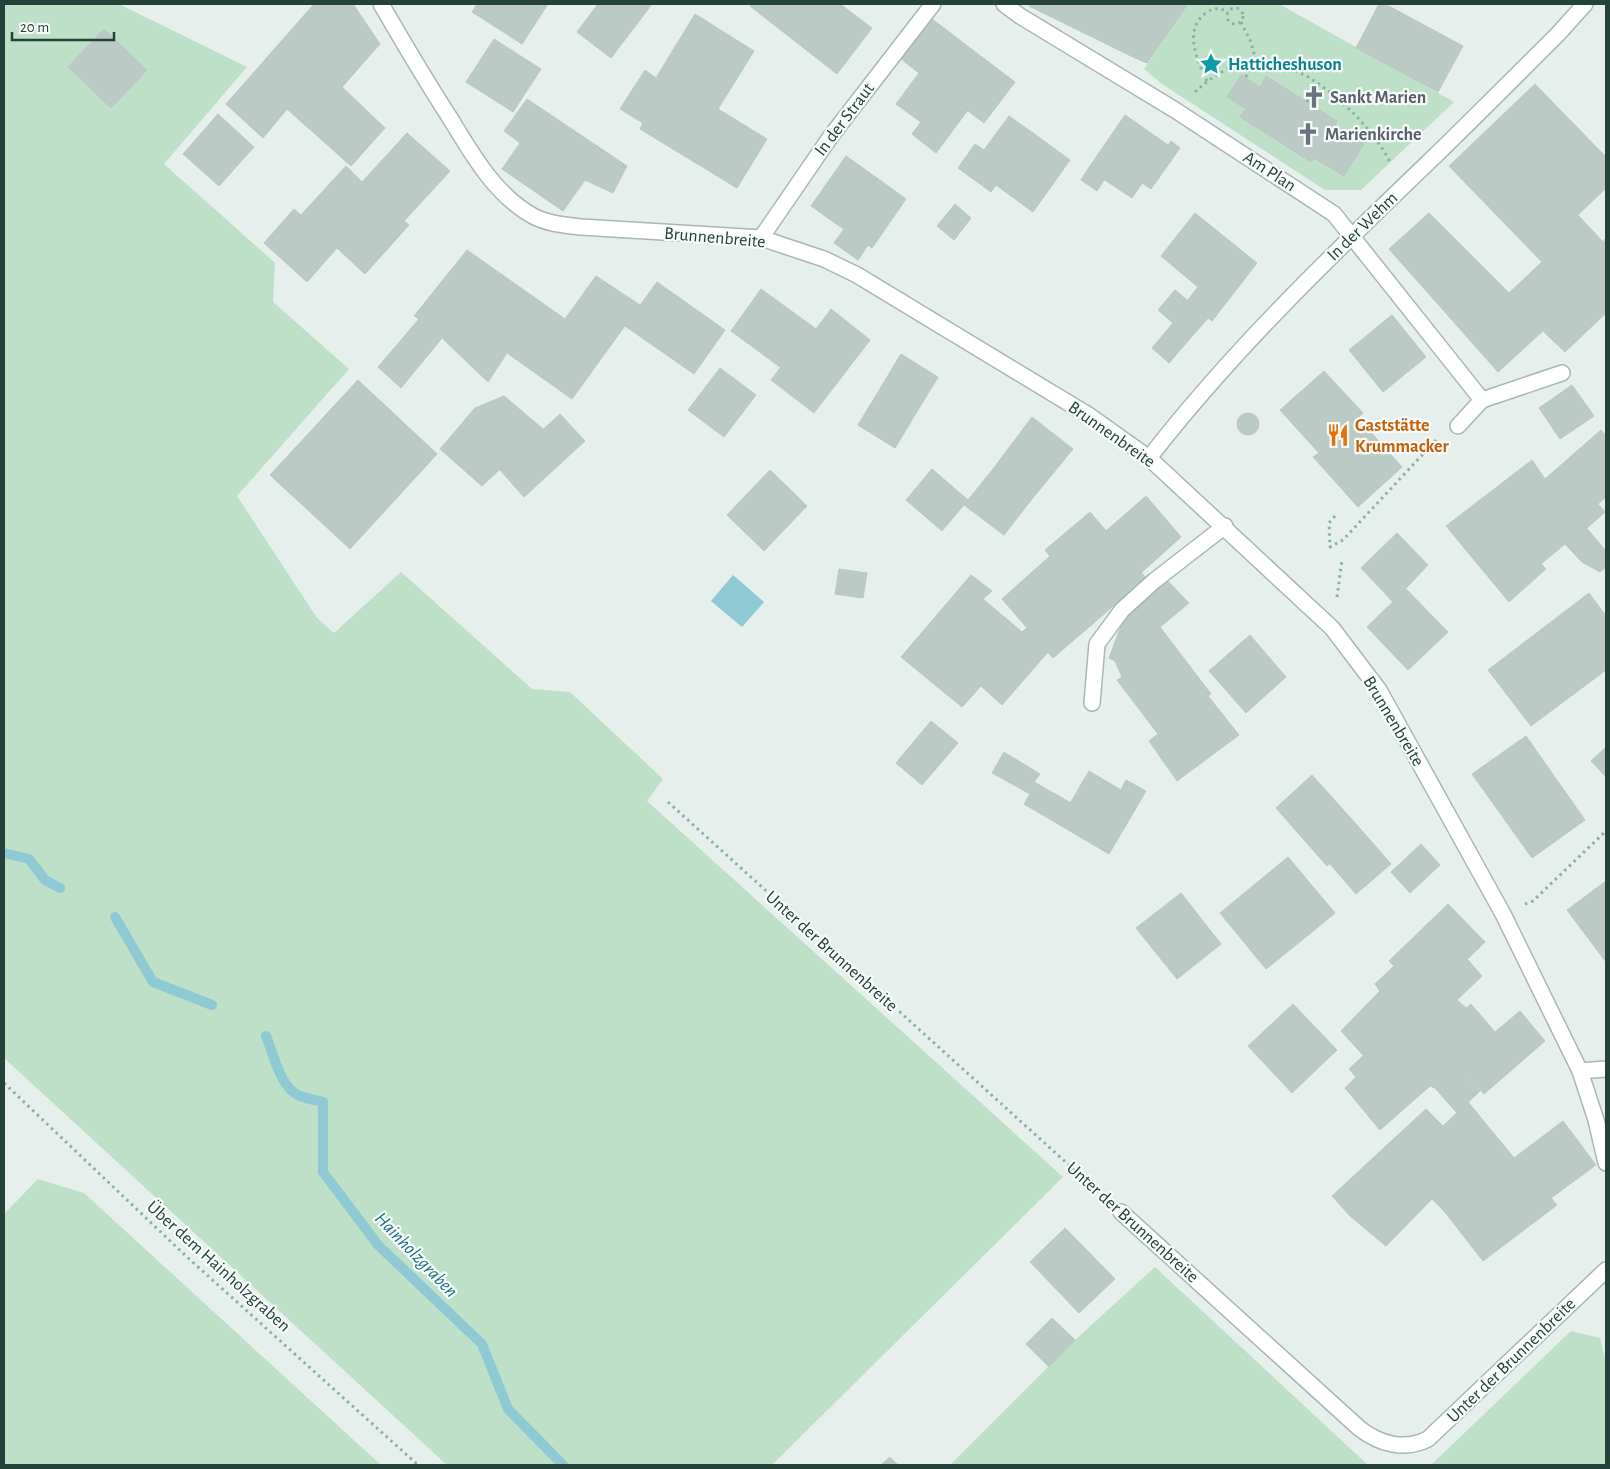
<svg xmlns="http://www.w3.org/2000/svg" width="1610" height="1469" viewBox="0 0 1610 1469" font-family="'Alegreya Sans',sans-serif">
  <rect width="100%" height="100%" fill="#e6efeb"/>
  <!-- green -->
  <g fill="#bfe0c8">
    <path d="M4,4H119L247,67L164,164L275,263L273,302L349,369L237,496L317,618L334,633L401,572L532,689L570,692L663,779L647,801L1063,1177L772,1465H447L4,1058Z"/>
    <path d="M1188,4H1279L1454,102L1361,190H1325L1162,84L1144,69Z"/>
    <path d="M38,1179L84,1193L381,1465H4V1214Z"/>
    <path d="M1155,1267L1368,1465H950L1075,1340Z"/>
    <path d="M1571,1331L1600,1338L1606,1363V1465H1431Z"/>
  </g>
  <!-- water -->
  <path fill="#8ec9d4" d="M733,575L764,602L742,627L711,601Z"/>
  <g fill="none" stroke-linecap="round" stroke-linejoin="round">
    <!-- stream -->
    <g stroke="#8ec9d4" stroke-width="10">
      <path d="M4,853L29,859L45,880L60,888"/>
      <path d="M115,917L153,982L212,1005"/>
      <path d="M266,1036C274,1055 280,1088 300,1096C308,1099 316,1100 323,1102V1172L378,1245L482,1344L508,1409L563,1465"/>
    </g>
  </g>
  <!-- building -->
  <g fill="#bbcac4" stroke="#b8c9c2">
    <path d="M314,4H353L380,44L342,87L385,128L351,166L287,109L263,138L226,104Z"/>
    <path d="M477,4H548L522,44L472,12Z"/>
    <path d="M598,4H652L611,58L577,32Z"/>
    <path d="M752,4H840L872,28L837,74L750,6Z"/>
    <path d="M1030,4H1162L1135,58L1029,6Z"/>
    <path d="M1161,4H1188L1147,63L1135,58Z"/>
    <path d="M1379,4H1385L1463,46L1438,92L1356,48Z"/>
    <path d="M695,14L754,51L718,109L767,139L737,188L640,129L643,123L620,109L645,70L656,78Z"/>
    <path d="M932,19L974,51L921,122L896,104L919,73L901,59Z"/>
    <path d="M104,29L147,70L111,108L68,67Z"/>
    <path d="M494,39L541,69L513,112L466,82Z"/>
    <path d="M974,51L1015,82L984,123L943,92Z"/>
    <path d="M1241,75L1260,87L1266,76L1337,121L1335,125L1364,144L1344,176L1314,158L1311,162L1240,117L1246,109L1227,97Z"/>
    <path d="M1535,84L1606,157V188L1578,215L1603,242L1606,238V313L1565,352L1543,331L1498,372L1389,249L1429,213L1509,293L1542,262L1449,166Z"/>
    <path d="M943,92L968,110L936,153L912,134Z"/>
    <path d="M527,99L627,166L613,193L585,180L563,211L502,169L520,143L504,131Z"/>
    <path d="M218,114L254,147L219,186L183,154Z"/>
    <path d="M1125,115L1168,145L1132,198L1088,169Z"/>
    <path d="M1009,116L1033,133L991,192L958,168L975,144L984,150Z"/>
    <path d="M407,133L450,171L404,221L409,225L365,274L337,248L307,282L264,243L294,209L301,215L346,166L362,182Z"/>
    <path d="M1033,133L1070,160L1033,212L996,185Z"/>
    <path d="M1171,141L1180,148L1151,189L1142,183Z"/>
    <path d="M846,156L877,178L842,228L811,206Z"/>
    <path d="M1088,169L1104,180L1097,191L1081,180Z"/>
    <path d="M877,178L906,199L872,248L868,245L858,260L834,243L844,229L842,228Z"/>
    <path d="M955,204L971,218L954,240L937,226Z"/>
    <path d="M1195,213L1257,263L1212,321L1187,301L1198,287L1161,256Z"/>
    <path d="M467,250L565,319L596,276L640,305L572,399L507,353L488,382L442,338L401,388L378,367L419,319L414,316Z"/>
    <path d="M657,282L725,330L694,374L625,326Z"/>
    <path d="M761,289L812,326L780,367L731,331Z"/>
    <path d="M1175,290L1208,318L1169,363L1152,348L1173,323L1158,310Z"/>
    <path d="M831,309L870,340L814,413L771,380L812,326L816,329Z"/>
    <path d="M1392,315L1426,357L1383,392L1349,350Z"/>
    <path d="M901,354L938,377L895,448L858,425Z"/>
    <path d="M720,368L756,395L724,437L688,410Z"/>
    <path d="M1324,371L1363,413L1358,418L1402,467L1358,507L1313,457L1319,453L1280,410Z"/>
    <path d="M358,380L437,454L350,549L270,475Z"/>
    <path d="M1572,385L1594,416L1560,439L1539,408Z"/>
    <path d="M504,396L543,429L482,486L440,449L475,408Z"/>
    <circle cx="1248" cy="424" r="11"/>
    <path d="M560,414L585,441L524,497L499,469Z"/>
    <path d="M1032,417L1073,449L1032,499L993,469Z"/>
    <path d="M1601,430L1606,436V497L1598,504L1605,512L1587,528L1545,479Z"/>
    <path d="M1532,460L1545,479L1606,551V567L1600,572L1582,562L1565,544L1541,564L1546,569L1509,602L1446,526Z"/>
    <path d="M932,469L968,500L942,531L906,500Z"/>
    <path d="M993,469L1032,499L1004,535L964,505Z"/>
    <path d="M770,470L807,506L764,551L727,515Z"/>
    <path d="M1146,496L1181,537L1142,572L1106,531Z"/>
    <path d="M1090,512L1146,578L1053,658L1002,599L1050,556L1045,550Z"/>
    <path d="M1397,533L1428,565L1393,602L1361,568Z"/>
    <path d="M839,569L867,573L863,598L835,594Z"/>
    <path d="M971,575L992,591L983,599L1022,632L1027,628L1048,652L1002,705L981,686L962,707L901,657Z"/>
    <path d="M1165,578L1189,603L1160,627L1211,694L1208,696L1239,735L1177,781L1149,741L1158,734L1117,680L1122,677L1115,661L1109,658L1126,613Z"/>
    <path d="M1406,589L1448,632L1408,670L1367,627Z"/>
    <path d="M1589,593L1606,616V670L1531,726L1488,670Z"/>
    <path d="M1250,635L1286,677L1246,713L1209,671Z"/>
    <path d="M931,721L958,743L922,785L896,763Z"/>
    <path d="M1526,736L1585,820L1532,858L1472,774Z"/>
    <path d="M1606,747V777L1591,761Z"/>
    <path d="M1004,752L1040,774L1034,782L1071,803L1058,824L1024,804L1030,794L992,773Z"/>
    <path d="M1089,771L1121,790L1126,780L1146,791L1109,854L1058,824Z"/>
    <path d="M1312,775L1364,833L1327,866L1276,808Z"/>
    <path d="M1364,833L1391,864L1356,894L1330,864Z"/>
    <path d="M1421,844L1440,865L1410,893L1391,872Z"/>
    <path d="M1288,857L1335,913L1301,941L1254,885Z"/>
    <path d="M1606,881V962L1567,910Z"/>
    <path d="M1254,885L1301,941L1266,969L1220,913Z"/>
    <path d="M1181,893L1221,944L1177,979L1136,928Z"/>
    <path d="M1448,904L1485,942L1427,999L1389,961Z"/>
    <path d="M1467,959L1482,976L1457,1000L1466,1008L1433,1036L1480,1091L1457,1113L1435,1088L1430,1086L1380,1130L1345,1088L1356,1077L1349,1069Z"/>
    <path d="M1394,966L1427,999L1364,1056L1341,1031L1380,991L1375,984Z"/>
    <path d="M1293,1004L1337,1050L1292,1093L1248,1046Z"/>
    <path d="M1471,1004L1495,1032L1520,1011L1545,1041L1484,1094L1433,1036Z"/>
    <path d="M1468,1102L1514,1158L1444,1211L1432,1199L1386,1246L1350,1216Z"/>
    <path d="M1426,1109L1443,1126L1350,1216L1332,1196Z"/>
    <path d="M1563,1121L1596,1165L1551,1198L1557,1205L1483,1261L1444,1211Z"/>
    <path d="M1065,1228L1115,1279L1079,1313L1030,1262Z"/>
    <path d="M1052,1318L1075,1340L1049,1367L1026,1344Z"/>
    <path d="M890,1457L898,1465H881Z"/>
  </g>
  <g fill="none" stroke-linecap="round" stroke-linejoin="round">
    <defs>
      <g id="minor">
        <path d="M381,4C403,42 426,81 450,118C472,154 495,195 533,216C548,224 565,225 581,227L761,238L824,259L857,275L1090,416L1149,458L1332,628L1379,690L1503,914L1580,1071L1596,1120L1606,1163"/>
        <path d="M1004,4L1020,16L1175,110L1334,214L1482,400L1458,426"/>
        <path d="M761,238L831,136L933,4"/>
        <path d="M1482,400L1562,373"/>
        <path d="M1149,458C1235,347 1336,251 1437,154C1478,114 1518,74 1558,34L1585,4"/>
        <path d="M1092,703L1097,644L1122,610L1154,581L1225,526"/>
        <path d="M1580,1071L1606,1069"/>
        <path d="M1121,1212L1359,1428C1379,1444 1404,1451 1428,1439L1606,1270"/>
      </g>
    </defs>
    <!-- minor casing -->
    <use href="#minor" stroke="#a8b8b2" stroke-width="18"/>
    <!-- path -->
    <g stroke="#86b3a5" stroke-width="3" stroke-dasharray="2.5 4" stroke-linecap="butt">
      <circle cx="1235" cy="16" r="8"/>
      <path d="M1241,22L1251,42L1256,61L1245,78"/>
      <path d="M1207,81C1197,61 1183,29 1206,13C1214,7 1220,8 1228,12"/>
      <path d="M1195,92C1211,77 1232,63 1255,61C1305,58 1371,122 1391,164"/>
      <path d="M1307,102L1318,85"/>
      <path d="M1335,516L1329,523L1330,547L1343,540L1437,439"/>
      <path d="M1337,597L1342,560"/>
      <path d="M668,802L1102,1195"/>
      <path d="M1525,904L1533,901L1606,831"/>
      <path d="M4,1083L187,1257L418,1465"/>
    </g>
    <!-- minor -->
    <use href="#minor" stroke="#fff" stroke-width="15"/>
  </g>
  <!-- icons -->
  <defs>
    <symbol id="sight-bare" viewBox="-9 -9 18 18"><path d="M0-6L1.8-2.2L6-1.7L2.9 1.2L3.7 5.4L0 3.3L-3.7 5.4L-2.9 1.2L-6-1.7L-1.8-2.2Z" fill="#0f9aa8" stroke="#f7fbf9" stroke-width="2.5" paint-order="stroke"/></symbol>
    <symbol id="church-bare" viewBox="-9 -9 18 18"><path d="M-1.2-6h2.4v3.5h3.3v2.4h-3.3V6h-2.4V-.1h-3.3v-2.4h3.3Z" fill="#6b7280" stroke="#f7fbf9" stroke-width="2.5" paint-order="stroke"/></symbol>
    <symbol id="restaurant-bare" viewBox="-9 -9 18 18"><path d="M-5-6h1v4h1v-4h1v4h1v-4h1v5L-1.5 .5V6h-2V.5L-5-1ZM5-6V6H3V1.5H1.5Q1.5-4 5-6Z" fill="#e8710a" stroke="#f7fbf9" stroke-width="2.5" paint-order="stroke"/></symbol>
  </defs>
  <g fill-rule="evenodd">
    <use href="#sight-bare" x="1195" y="48" width="32" height="32"/>
    <use href="#church-bare" x="1298" y="81" width="32" height="32"/>
    <use href="#church-bare" x="1292" y="118" width="32" height="32"/>
    <use href="#restaurant-bare" x="1322" y="419" width="32" height="32"/>
  </g>
  <g text-anchor="middle" stroke-width="4.5" stroke-linejoin="round" paint-order="stroke">
    <!-- culture labels -->
    <g font-size="18" font-weight="bold" fill="#0d838f" stroke="#f7fbf9" text-anchor="start">
      <text x="1228" y="70">Hatticheshuson</text>
    </g>
    <!-- worship labels -->
    <g font-size="18" font-weight="bold" fill="#5b616d" stroke="#f7fbf9" text-anchor="start">
      <text x="1330" y="103">Sankt Marien</text>
      <text x="1325" y="140">Marienkirche</text>
    </g>
    <!-- street labels -->
    <g font-size="18" fill="#24423a" stroke="#f7fbf9">
      <text transform="translate(844 119) rotate(-53)" y="6">In der Straut</text>
      <text transform="translate(1270 171) rotate(33)" y="6">Am Plan</text>
      <text transform="translate(1362 226) rotate(-44)" y="6">In der Wehm</text>
      <text transform="translate(715 237) rotate(5)" y="6">Brunnenbreite</text>
      <text transform="translate(1112 434) rotate(35)" y="6">Brunnenbreite</text>
      <text transform="translate(1394 721) rotate(59)" y="6">Brunnenbreite</text>
      <text transform="translate(832 951) rotate(42)" y="6">Unter der Brunnenbreite</text>
      <text transform="translate(1133 1222) rotate(42)" y="6">Unter der Brunnenbreite</text>
      <text transform="translate(219 1266) rotate(42)" y="6">Über dem Hainholzgraben</text>
      <text transform="translate(1511 1360) rotate(-44)" y="6">Unter der Brunnenbreite</text>
    </g>
    <!-- food labels -->
    <g font-size="18" font-weight="bold" fill="#c56008" stroke="#f7fbf9" text-anchor="start">
      <text x="1355" y="431">Gaststätte<tspan x="1355" dy="21">Krummacker</tspan></text>
    </g>
    <!-- water labels -->
    <g font-size="19" font-style="italic" fill="#1c6f80" stroke="#f7fbf9">
      <text transform="translate(417 1254) rotate(46)" y="7">Hainholzgraben</text>
    </g>
  </g>
  <!-- border -->
  <rect width="1610" height="1469" fill="none" stroke="#24423a" stroke-width="10"/>
  <!-- scale -->
  <path d="M12 32v8h102v-8" fill="none" stroke="#24423a" stroke-width="2.5"/>
  <text x="20" y="32" font-size="15" fill="#24423a" stroke="#f7fbf9" stroke-width="4" paint-order="stroke">20 m</text>
</svg>
